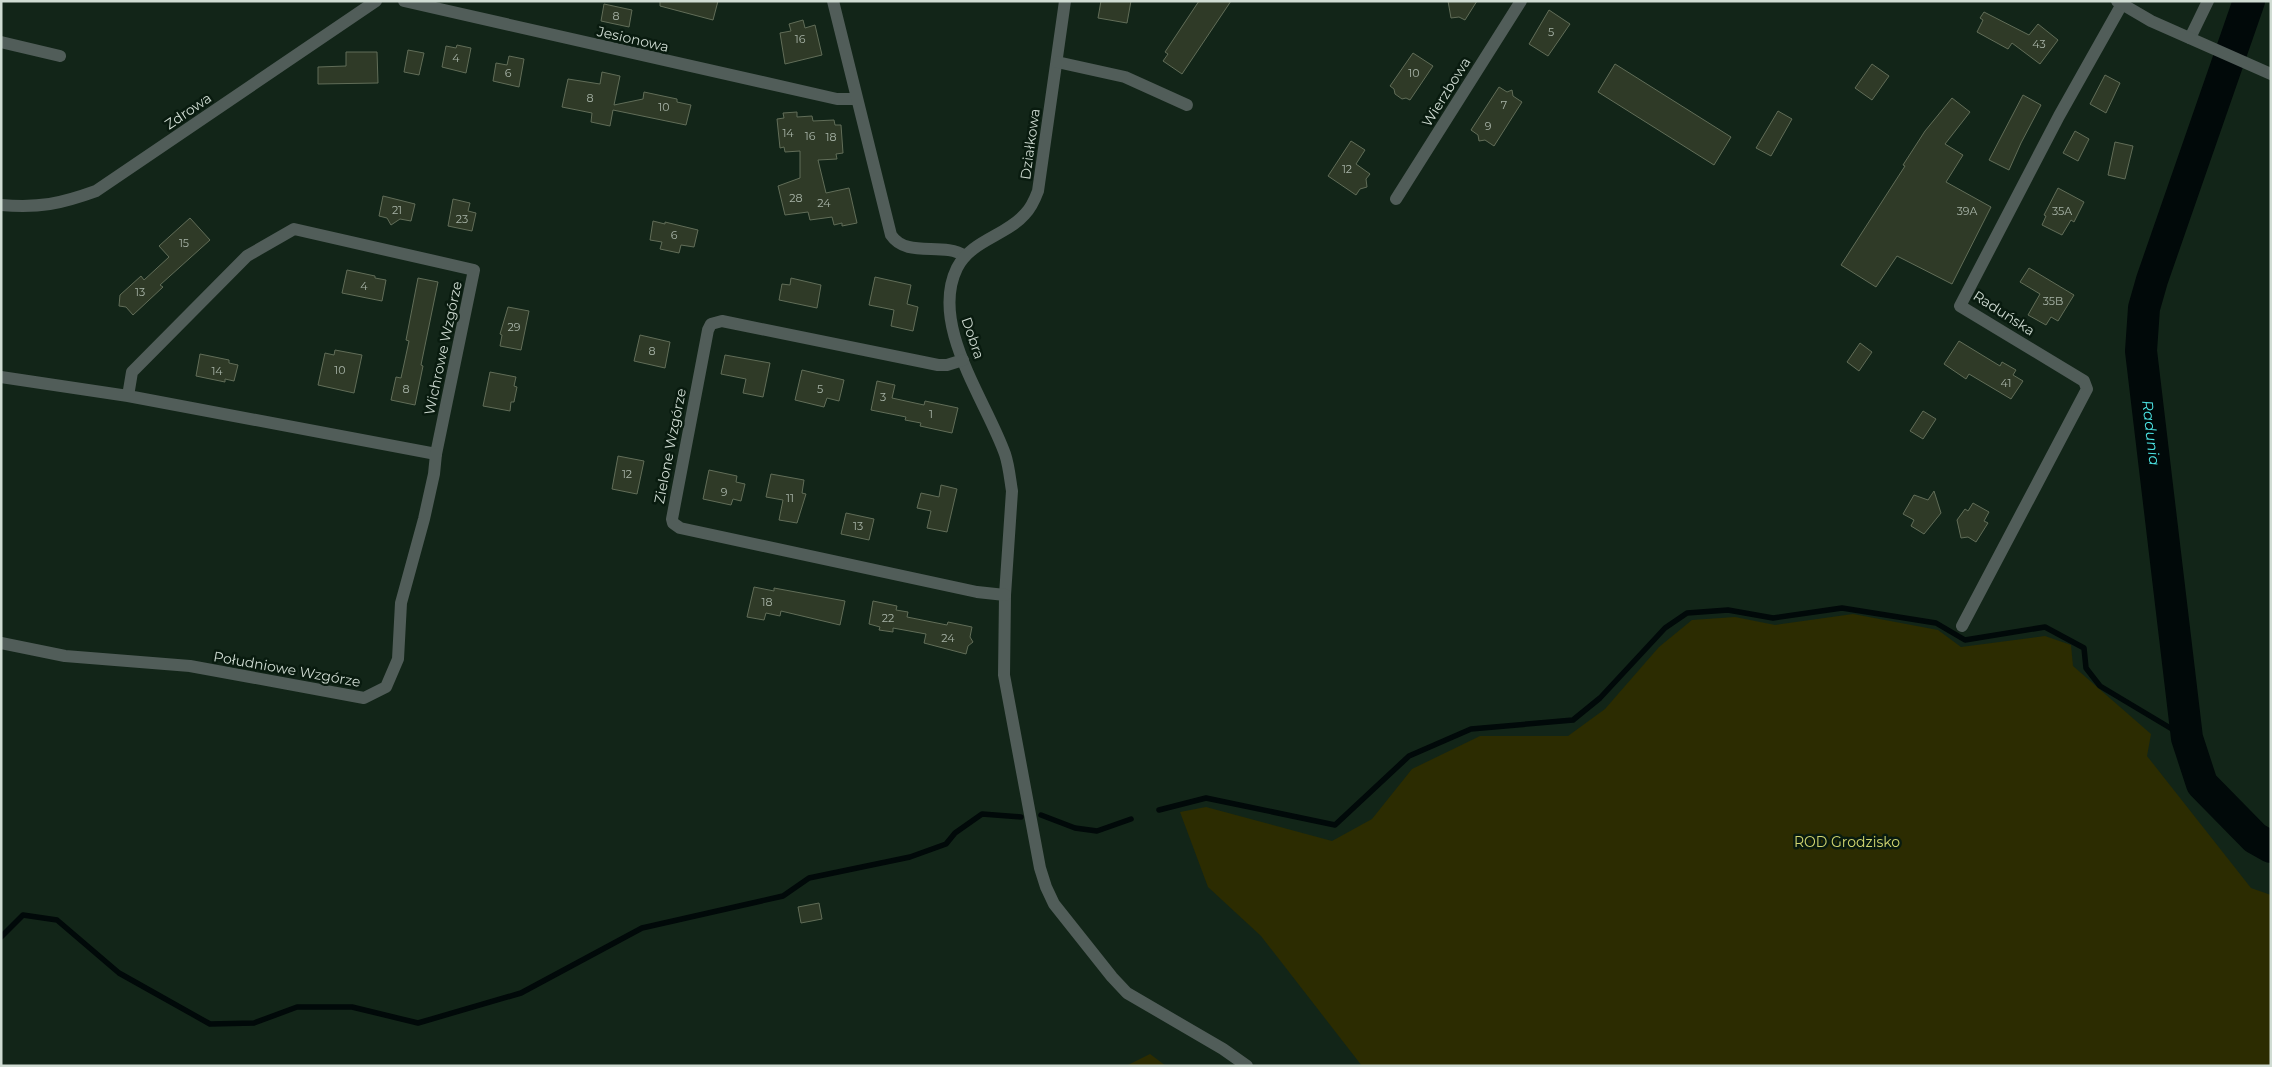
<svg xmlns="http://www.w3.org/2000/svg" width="2272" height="1067" viewBox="0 0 2272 1067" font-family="Montserrat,sans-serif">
  <rect width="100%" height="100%" fill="#122518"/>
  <!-- green -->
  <g fill="#2c2c01">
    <path d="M1853,614L1938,630L1961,647L2045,636L2071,645L2073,666L2151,734L2147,756L2251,888L2271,895V1066H1362L1261,936L1208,887L1180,812L1206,807L1332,841L1372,819L1412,769L1480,736H1568L1605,709L1659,647L1692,620L1735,617L1775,625Z"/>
    <path d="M1150,1054L1166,1066H1126Z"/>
  </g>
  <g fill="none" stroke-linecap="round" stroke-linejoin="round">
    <!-- stream -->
    <g stroke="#010909" stroke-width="5.5">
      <path d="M1159,810L1206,798L1335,825L1409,756L1471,729L1573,720L1600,698L1665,628L1687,613L1728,610L1773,618L1842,608L1936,623L1965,640L2045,627L2084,648L2086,668L2100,686L2187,738"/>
      <path d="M1041,815L1075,828L1097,831L1131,819"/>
      <path d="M1,937L23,915L57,920L119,973L210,1024L254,1023L297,1007H352L418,1023L521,993L642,928L783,896L809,878L910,857L946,844L955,833L982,814L1021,817"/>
    </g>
    <!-- river -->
    <path stroke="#010909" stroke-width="32" id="s1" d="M2249,1L2152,280L2144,308L2141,351L2187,738L2202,784L2255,838L2271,847"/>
  </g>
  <!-- building -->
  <g fill="#2f3a27" stroke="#616d58">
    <path d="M660,1H718L713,20L660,6Z"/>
    <path d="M1101,1H1131L1127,23L1098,18Z"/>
    <path d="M1199,1H1231L1182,74L1163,61L1168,54L1165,52Z"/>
    <path d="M1448,1H1477L1465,20L1459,17L1451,18Z"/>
    <path d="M604,4L632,10L629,27L601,21Z"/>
    <path d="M1549,10L1570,24L1548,56L1529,44Z"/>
    <path d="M1984,12L2029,35L2038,24L2058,40L2040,64L2012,43L2008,49L1977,32L1983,20L1980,18Z"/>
    <path d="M803,20L805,28L815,25L822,55L785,64L780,33L791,31L789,24Z"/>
    <path d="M457,45L471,48L466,73L442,67L446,46L456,48Z"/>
    <path d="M408,50L424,53L419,75L404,72Z"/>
    <path d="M346,52H377L378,83L318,84V67L346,66Z"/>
    <path d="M1413,53L1433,66L1410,100L1406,98L1402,99L1395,94L1394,89L1390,86Z"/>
    <path d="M509,56L524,59L519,87L493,81L496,63L507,65Z"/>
    <path d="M1615,64L1731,137L1714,165L1598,92Z"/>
    <path d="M1872,64L1889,76L1872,100L1855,88Z"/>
    <path d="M602,72L620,76L614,105L643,99L644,92L677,99V102L691,105L686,125L613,110L610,126L591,122L592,113L562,107L568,79L600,84Z"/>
    <path d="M2105,75L2120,83L2106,113L2090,104Z"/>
    <path d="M1499,87L1507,92L1512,90L1513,96L1522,102L1494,146L1485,140L1479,141L1478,135L1471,130Z"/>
    <path d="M2023,95L2041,105L2021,143L2009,170L1989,160Z"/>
    <path d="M1952,98L1970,112L1945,144L1963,155L1946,182L1991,207L1952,284L1897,256L1876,287L1841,265L1905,166L1903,165L1925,131Z"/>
    <path d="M1778,111L1792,119L1771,156L1756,148Z"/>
    <path d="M797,112V117L812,116L813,121L834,120L835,125H841L843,153L836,154L837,159L818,160L826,193L849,188L857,223L842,226V223L834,225L832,217L810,220L808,212L785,215L778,186L800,178V151L785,152L784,147L780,148L777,119L784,118L783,113Z"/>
    <path d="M2075,131L2089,139L2078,161L2063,153Z"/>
    <path d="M1351,141L1365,150L1356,164L1370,174L1366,179L1367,187L1360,189L1356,195L1328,176Z"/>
    <path d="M2115,142L2133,146L2125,179L2108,175Z"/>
    <path d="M2058,188L2084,202L2074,222L2071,220L2062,235L2042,225L2046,216L2044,215Z"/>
    <path d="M383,196L415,204L411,221L400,219L391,225L387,218L379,216Z"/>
    <path d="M453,199L470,203L468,211L476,213L472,231L448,226Z"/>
    <path d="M190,218L210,240L160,285L163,287L133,315L126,307L119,306L120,295L141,276L144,280L169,257L159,246Z"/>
    <path d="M653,221L665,224V222L698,230L694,247L681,245L679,253L660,249L662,242L650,240Z"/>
    <path d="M2029,268L2074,295L2058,321L2051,317L2046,325L2028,315L2040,294L2020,282Z"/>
    <path d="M347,270L375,276V278L386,280L382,301L342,293Z"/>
    <path d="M875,277L911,285L907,304L918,307L913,331L891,326L894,310L869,305Z"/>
    <path d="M418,278L438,282L421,365L423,366L415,405L391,400L396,377L401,378L409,341L406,340Z"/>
    <path d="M791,278L821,285L817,308L779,300L782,284L790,285Z"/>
    <path d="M508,307L529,311L521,350L500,346L502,335L500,334Z"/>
    <path d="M640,335L670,342L665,368L634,361Z"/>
    <path d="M1959,341L2000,366L2002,362L2016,370L2013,375L2023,381L2011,399L1969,374L1966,379L1944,364Z"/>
    <path d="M1860,343L1872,352L1859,371L1847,362Z"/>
    <path d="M335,350L362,355L354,393L318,385L325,353L334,355Z"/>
    <path d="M200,354L229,360V363L238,365L234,381L225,379V382L196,376Z"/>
    <path d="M725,355L770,363L763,397L743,393L746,379L721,374Z"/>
    <path d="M802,370L844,380L839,401L827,398L824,407L795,400Z"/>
    <path d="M490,372L516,377L514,386L517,387L514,402H511L510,411L483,406Z"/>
    <path d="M877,381L895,385L892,398L924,405L925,401L958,408L952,433L920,426L921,423L905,420L906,417L871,410Z"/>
    <path d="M1923,411L1936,419L1923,439L1910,431Z"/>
    <path d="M618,456L644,461L637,494L612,489Z"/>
    <path d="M709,470L737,476L736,482L745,484L741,501L733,499L731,505L703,499Z"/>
    <path d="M771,474L804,480L802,493L806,494L797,523L779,520L783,500L766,497Z"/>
    <path d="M941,485L957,489L947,532L927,528L931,511L917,508L921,493L939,497Z"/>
    <path d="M1934,491L1941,513L1924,534L1911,526L1914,520L1903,514L1914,495L1928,500Z"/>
    <path d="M1973,503L1989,512L1984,521L1988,523L1976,542L1968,537L1961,538L1957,520L1965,509L1968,511Z"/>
    <path d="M846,513L874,519L869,540L841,534Z"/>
    <path d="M754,587L774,591V588L845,601L840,625L781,611L780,616L766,613L764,620L747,617Z"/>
    <path d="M873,601L897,606L896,610L908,612L907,617L947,625L948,622L972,627L970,637L973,642L968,646L966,654L924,643L926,634L893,628V632L879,630L880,627L869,624Z"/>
    <path d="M819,903L822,919L801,923L798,907Z"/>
  </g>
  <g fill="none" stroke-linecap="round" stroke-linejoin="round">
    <!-- minor -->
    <g stroke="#515d59" stroke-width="12">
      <path d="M404,1L837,99H856"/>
      <path d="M833,1L891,235C907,259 943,241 965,256"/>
      <path d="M1065,1L1038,191C1035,199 1031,208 1025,214C1006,236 971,240 957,268C929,325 986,400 1005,454C1009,466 1010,479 1012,491L1005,595L1004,675L1040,868L1046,887L1054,904L1112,977L1127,993L1223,1049L1247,1066"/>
      <path d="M2190,38L2208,1"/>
      <path d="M1,42L60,56"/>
      <path d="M1057,62L1125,77L1187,105"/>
      <path d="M1396,199L1521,1"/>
      <path d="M1,205C40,208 60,204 96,191L376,1"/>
      <path d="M963,360L947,365H938L722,321L711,324L708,330L672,519L673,523L680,528L977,592L1005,595"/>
      <path d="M1,377L128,396L436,454L474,270L294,229L247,256L132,372L128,396"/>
      <path d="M1962,626L2087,389L2084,381L1960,306L2059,116L2122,4"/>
      <path d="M1,643L65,656L190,666L364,698L386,687L398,659L401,603L424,519L434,474L436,454"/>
    </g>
    <!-- tertiary -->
    <path stroke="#515d59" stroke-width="12" d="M2117,1L2151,21L2271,74"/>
  </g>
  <g text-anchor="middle" stroke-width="5" stroke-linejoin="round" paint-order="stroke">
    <!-- number labels -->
    <g font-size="11" fill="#a8b4a8">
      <text x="616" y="20">8</text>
      <text x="1551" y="36">5</text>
      <text x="800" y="43">16</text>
      <text x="2039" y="48">43</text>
      <text x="456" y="62">4</text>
      <text x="508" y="77">6</text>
      <text x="1414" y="77">10</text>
      <text x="590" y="102">8</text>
      <text x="1504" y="109">7</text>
      <text x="664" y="111">10</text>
      <text x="1488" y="130">9</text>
      <text x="788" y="137">14</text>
      <text x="810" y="140">16</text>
      <text x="831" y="141">18</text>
      <text x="1347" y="173">12</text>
      <text x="796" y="202">28</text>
      <text x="824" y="207">24</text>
      <text x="397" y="214">21</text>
      <text x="1967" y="215">39A</text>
      <text x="2062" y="215">35A</text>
      <text x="462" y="223">23</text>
      <text x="674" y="239">6</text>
      <text x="184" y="247">15</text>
      <text x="364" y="290">4</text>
      <text x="140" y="296">13</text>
      <text x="2053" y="305">35B</text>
      <text x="514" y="331">29</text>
      <text x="652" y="355">8</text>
      <text x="340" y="374">10</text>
      <text x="217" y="375">14</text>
      <text x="2006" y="387">41</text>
      <text x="406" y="393">8</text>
      <text x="820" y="393">5</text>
      <text x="883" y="401">3</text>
      <text x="931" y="418">1</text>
      <text x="627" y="478">12</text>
      <text x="724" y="496">9</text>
      <text x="790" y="502">11</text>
      <text x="858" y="530">13</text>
      <text x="767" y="606">18</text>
      <text x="888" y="622">22</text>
      <text x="948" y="642">24</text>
    </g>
    <!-- street labels -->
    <g font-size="14" fill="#d0dcd3" stroke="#091b0f">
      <text transform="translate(633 39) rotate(13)" y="5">Jesionowa</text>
      <text transform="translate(1446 92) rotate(-58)" y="5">Wierzbowa</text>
      <text transform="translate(188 111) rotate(-34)" y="5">Zdrowa</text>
      <text transform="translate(1030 144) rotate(-82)" y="5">Działkowa</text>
      <text transform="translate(2004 313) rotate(33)" y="5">Raduńska</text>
      <text transform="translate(973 338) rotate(71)" y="5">Dobra</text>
      <text transform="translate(443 348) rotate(-78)" y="5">Wichrowe Wzgórze</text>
      <text transform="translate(670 446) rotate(-79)" y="5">Zielone Wzgórze</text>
      <text transform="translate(287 669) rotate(10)" y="5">Południowe Wzgórze</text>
    </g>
    <!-- park labels -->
    <g font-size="14" fill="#d2d670" stroke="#091b0f">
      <text x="1847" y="847">ROD Grodzisko</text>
    </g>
    <!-- water labels -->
    <g font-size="15" font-style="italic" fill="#4ce4e4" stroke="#091b0f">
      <text dy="5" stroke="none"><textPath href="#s1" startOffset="450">Radunia</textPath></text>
    </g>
  </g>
  <!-- border -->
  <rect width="2272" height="1067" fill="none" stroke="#d0dcd3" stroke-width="5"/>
</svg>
